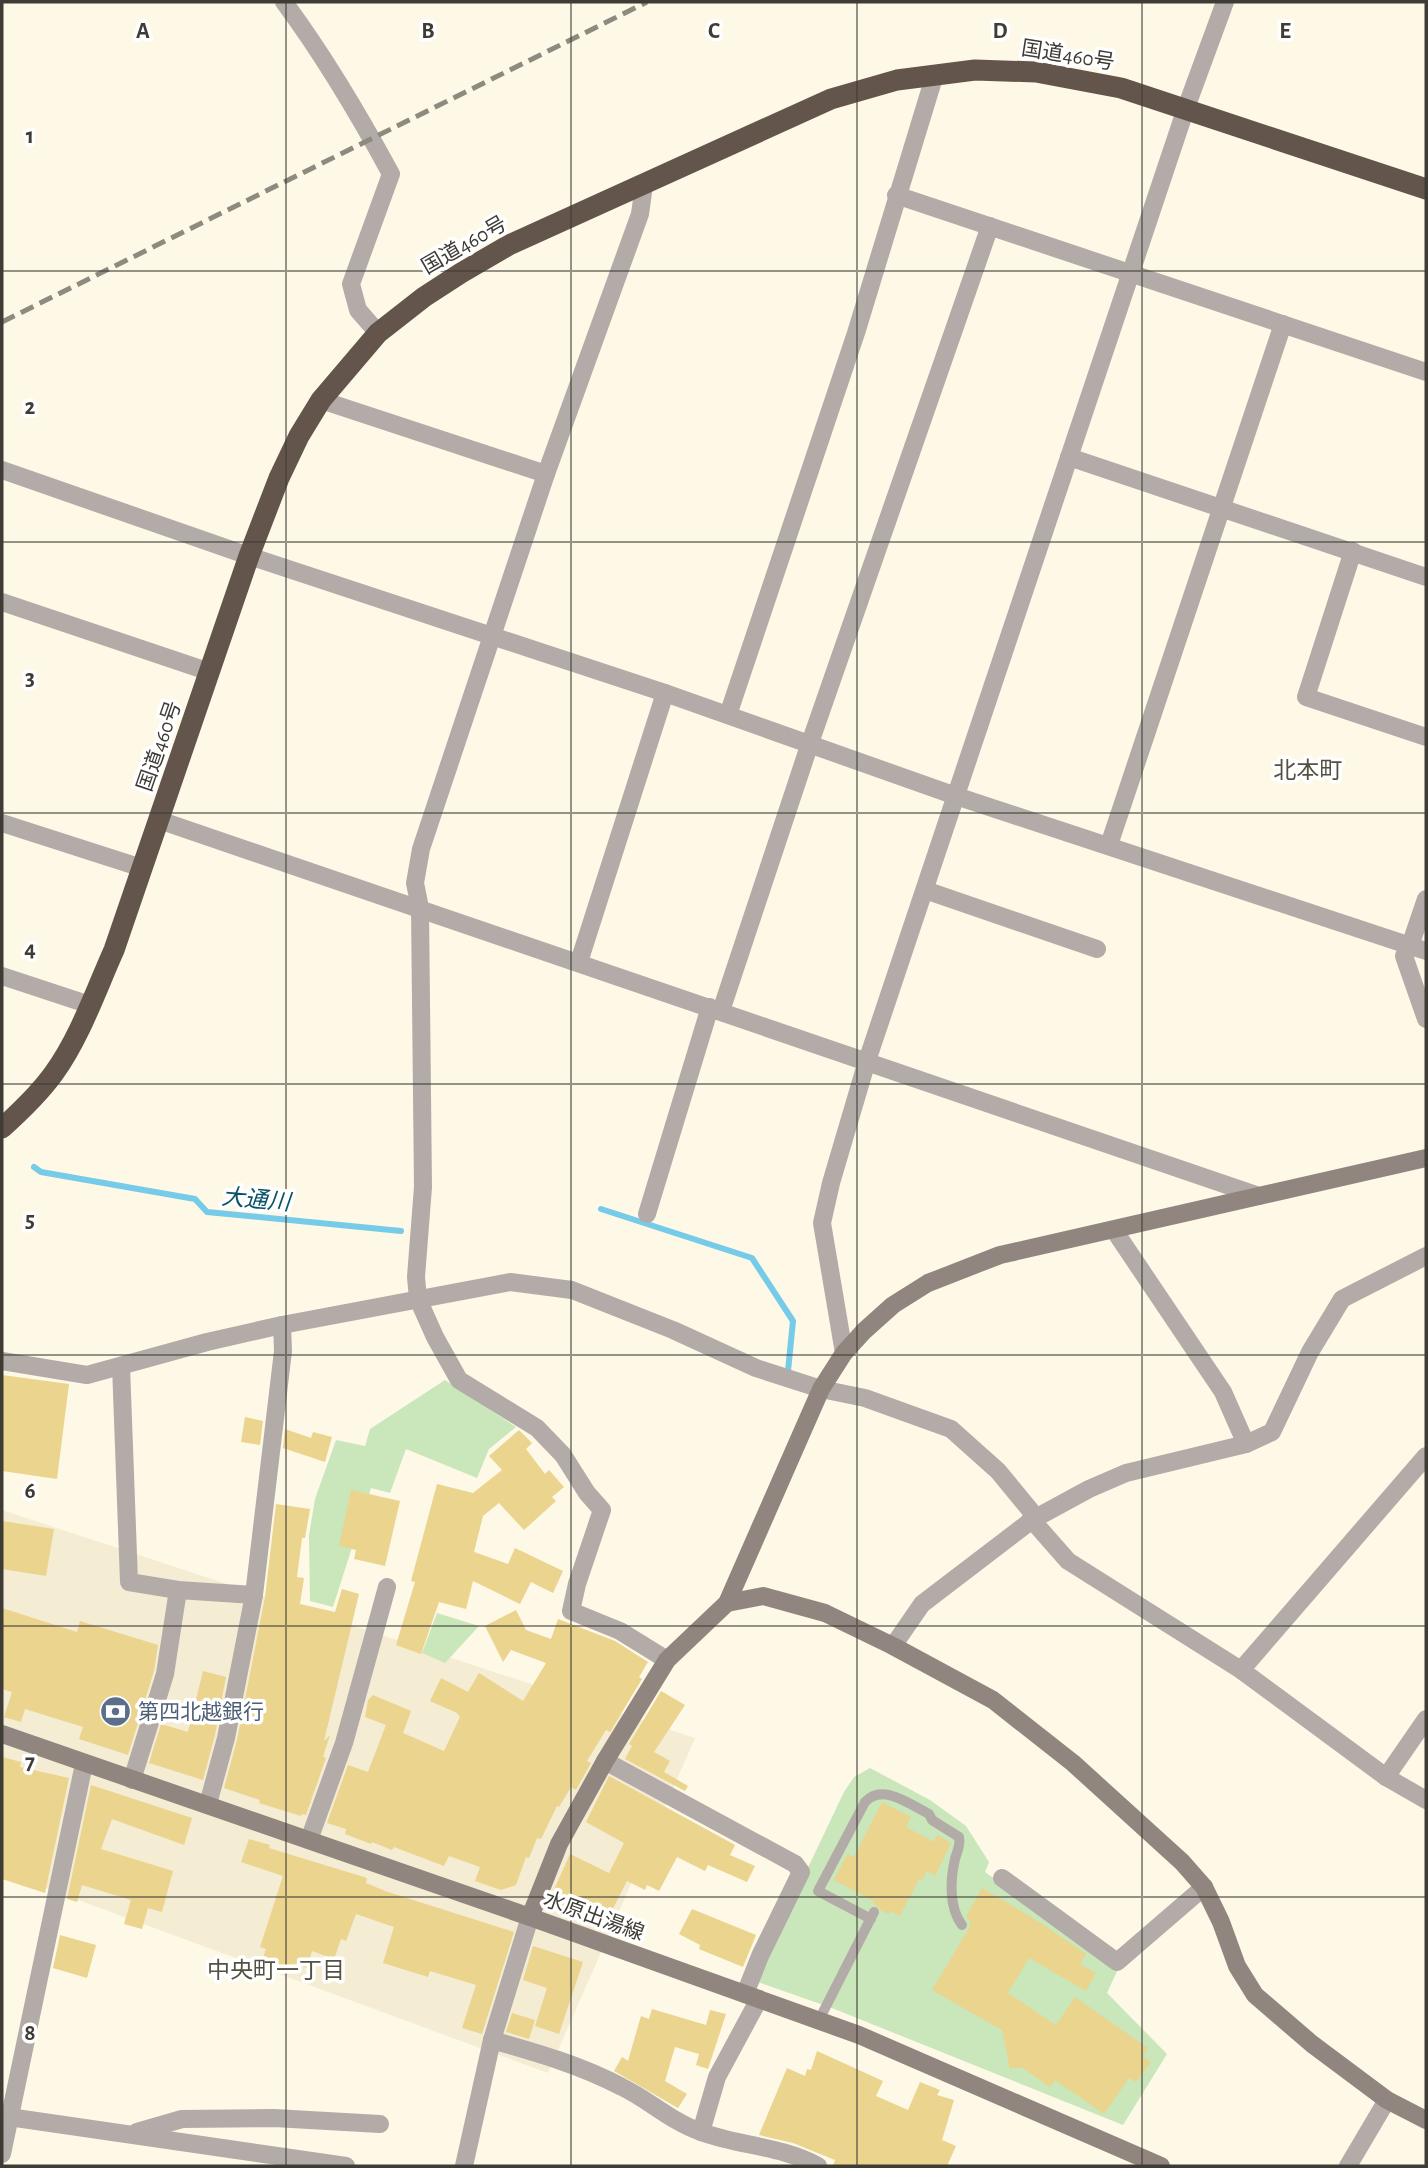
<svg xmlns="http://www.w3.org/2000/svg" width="1428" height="2168" viewBox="0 0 1428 2168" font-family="'Alegreya Sans','Noto Sans JP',sans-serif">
  <rect width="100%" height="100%" fill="#fef8e6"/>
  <!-- built -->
  <path fill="#f4ecd3" d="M2,1510L695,1738L548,2073L2,1872Z"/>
  <!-- green -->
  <g fill="#c9e7bb">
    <path d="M445,1380L516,1427L489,1449L477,1478L406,1449L390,1493L371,1488L333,1607L310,1601L309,1535L315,1499L336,1440L365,1446L370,1429Z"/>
    <path d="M437,1613L479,1626L445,1663L422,1653Z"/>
    <path d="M870,1768L930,1800L966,1826L989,1862L985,1872L1118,1969L1107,1993L1167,2054L1123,2125L832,2008L758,1982L763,1962L844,1792L854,1777Z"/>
  </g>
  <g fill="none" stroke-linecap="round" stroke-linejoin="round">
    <!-- stream -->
    <g stroke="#76cbe8" stroke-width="6">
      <path d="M34,1167L41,1172L195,1199L207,1212L401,1231"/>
      <path d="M601,1209L752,1258L793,1321L788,1371"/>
    </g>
  </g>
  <!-- building -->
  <g fill="#ead48e">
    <path d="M2,1375L69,1384L57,1479L2,1471Z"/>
    <path d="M245,1417L263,1421L260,1445L241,1442Z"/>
    <path d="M285,1429L311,1438L313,1432L332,1437L325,1462L283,1448Z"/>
    <path d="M519,1430L532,1443L526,1449L545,1474L549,1470L564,1487L552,1497L556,1501L524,1530L499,1503L483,1516L474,1552L508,1564L515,1548L563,1571L553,1593L531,1582L520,1604L473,1581L466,1609L439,1602L421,1654L396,1645L415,1582L411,1581L437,1484L473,1493L502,1470L489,1456Z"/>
    <path d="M351,1490L400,1501L385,1566L354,1559L356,1550L339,1546Z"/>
    <path d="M276,1504L310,1509L305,1538H302L297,1577L304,1578L300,1604L335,1612L342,1589L359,1594L324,1741L330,1735L323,1757L326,1758L306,1815L302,1814L301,1816L259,1803L260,1800L224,1788L237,1740L265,1597Z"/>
    <path d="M2,1521L54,1529L46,1576L2,1569Z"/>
    <path d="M2,1608L77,1632L80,1621L158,1645L154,1671L128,1755L79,1739L83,1727L25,1709L21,1722L4,1717L12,1692L2,1689Z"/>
    <path d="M516,1610L526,1630L551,1639L558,1619L615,1641L648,1662L639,1677L642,1679L610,1732L606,1730L587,1761L591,1763L576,1790L571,1787L559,1807L557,1806L541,1839L537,1838L529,1858L526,1857L516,1885L501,1890L475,1881L480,1867L449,1856L444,1866L394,1847L392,1850L372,1842L371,1844L345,1834L346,1829L327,1823L348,1765L368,1772L386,1725L365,1717L368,1700L373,1695L411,1711L403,1733L444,1751L460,1717L457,1713L430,1701L441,1678L468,1692L479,1673L523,1701L546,1663L511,1650L503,1662L485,1626Z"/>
    <path d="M203,1671L226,1677L215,1735L203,1780L149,1763L161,1724L188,1732Z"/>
    <path d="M661,1691L685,1705L654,1752L670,1761L664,1772L688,1786L685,1791L625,1759L632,1746L629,1744Z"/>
    <path d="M2,1757L21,1762L20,1767L69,1778L45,1893L2,1879Z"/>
    <path d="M609,1776L735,1845L730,1855L755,1866L747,1882L708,1865L705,1871L677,1857L659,1891L647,1885L645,1890L627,1881L607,1920L604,1919L599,1928L548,1903L570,1854L609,1873L624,1843L586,1822Z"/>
    <path d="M91,1785L192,1818L184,1845L112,1819L101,1849L173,1871L162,1912L148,1908L142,1929L124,1924L131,1900L82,1885L77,1902L67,1899Z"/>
    <path d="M882,1802L911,1817L906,1827L934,1842L937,1835L951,1843L935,1876L927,1871L922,1881L919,1879L900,1916L890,1911L888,1914L882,1911L874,1904L875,1902L834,1880L847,1854L854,1857Z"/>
    <path d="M249,1839L270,1845L269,1848L367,1878L366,1883L385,1891L514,1932L482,2034L462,2028L476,1985L430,1971L428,1977L383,1963L394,1927L356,1914L346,1941L341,1939L334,1959L312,1951L307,1968L294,1964L291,1973L261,1964L266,1949L260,1947L283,1876L241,1862Z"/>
    <path d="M982,1888L1041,1923L1086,1954L1080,1964L1096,1973L1086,1991L1029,1958L1008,1993L1056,2025L1075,1997L1148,2048L1142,2056L1151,2062L1136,2082L1129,2078L1104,2114L1055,2080L1050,2087L1021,2067L1010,2069L1002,2030L932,1990L969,1928L971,1923L966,1916Z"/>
    <path d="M692,1909L756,1935L743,1967L699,1949L700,1945L679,1934Z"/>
    <path d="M60,1935L96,1945L87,1978L53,1968Z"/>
    <path d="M533,1946L583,1962L559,2034L535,2026L547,1988L523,1980Z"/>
    <path d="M652,2009L706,2025L710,2010L726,2014L708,2069L696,2065L699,2054L675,2047L665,2081L687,2094L678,2108L614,2071L622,2057L628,2061L641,2016L649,2019Z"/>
    <path d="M512,2013L535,2020L529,2039L506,2032Z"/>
    <path d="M817,2051L883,2081L876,2096L908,2110L920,2082L940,2090L937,2095L954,2100L942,2140L956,2146L947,2166H833L835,2160L793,2143L759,2135L787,2068L805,2076L807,2069L811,2070Z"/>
  </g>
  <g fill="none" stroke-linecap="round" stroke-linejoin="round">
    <!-- lane -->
    <g stroke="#b3aba7" stroke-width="10">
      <path d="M871,1919L818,1891L865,1802C883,1783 909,1804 929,1814L932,1820L959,1837C961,1845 957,1851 955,1859C950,1880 949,1908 962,1925"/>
      <path d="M819,2020L874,1912"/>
    </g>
    <!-- street -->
    <g stroke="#b3aba7" stroke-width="18">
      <path d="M284,2C324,56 359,115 391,174L351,284L358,310L378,333"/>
      <path d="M644,185L640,214L546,474L421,849L415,883L420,908L423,1187L416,1277L418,1299L435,1337L459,1380L537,1428L563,1455L587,1493L602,1510L577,1584L571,1611L620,1631L667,1660"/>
      <path d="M896,195L1426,372"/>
      <path d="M321,400L546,474"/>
      <path d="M1069,457L1426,577"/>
      <path d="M2,470L249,556L665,693L956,796L1426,951"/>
      <path d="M1353,551L1306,697L1426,737"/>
      <path d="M2,602L210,672"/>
      <path d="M728,715L856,333L935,74"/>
      <path d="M159,820L1259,1196"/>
      <path d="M2,823L142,868"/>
      <path d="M1109,845L1283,324"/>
      <path d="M925,890L1097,949"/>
      <path d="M1426,899L1410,946L1404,956L1426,1019"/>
      <path d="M579,962L665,693"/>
      <path d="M2,976L90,1005"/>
      <path d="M721,1011L810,743L990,226"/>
      <path d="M647,1214L710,1007"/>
      <path d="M1114,1230L1223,1392L1246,1444"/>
      <path d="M844,1353L822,1223L831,1183L867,1061L1186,108L1225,2"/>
      <path d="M2,1361L87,1375L207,1342L282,1325L510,1282L572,1290L673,1330L756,1368L821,1389L865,1398L951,1429L998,1471L1031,1511L1032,1520L1068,1561L1241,1670L1386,1777L1426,1800"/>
      <path d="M121,1366L129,1582L178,1590L165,1674L132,1780"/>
      <path d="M178,1590L254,1595"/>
      <path d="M893,1646L922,1604L1032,1520L1089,1489L1126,1473L1246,1444L1272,1432L1310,1352L1342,1299L1426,1256"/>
      <path d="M1241,1670L1426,1456"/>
      <path d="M605,1761L795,1864L801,1872L760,1956L745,1994"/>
      <path d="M1386,1777L1426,1719"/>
      <path d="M208,1804L226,1738L254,1595L283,1351L282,1325"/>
      <path d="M309,1840L344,1743L387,1587"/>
      <path d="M1002,1878L1117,1962L1204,1887"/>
      <path d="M492,2040C538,2053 580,2065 622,2087C649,2100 672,2122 701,2132C739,2146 782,2146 818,2166"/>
      <path d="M2,2116L346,2166"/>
      <path d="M137,2132L182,2119L274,2118L380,2124"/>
      <path d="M701,2132L717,2077L759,1999"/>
      <path d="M2,2154L84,1764"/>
      <path d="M464,2166L492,2040L530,1917"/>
      <path d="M1348,2166L1387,2100"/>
    </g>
    <!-- secondary -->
    <g stroke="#91867f" stroke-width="18">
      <path d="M727,1603L763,1596L825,1613L893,1646L993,1700L1073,1763L1182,1862L1204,1887L1221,1922L1237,1966L1255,1995L1312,2044L1387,2100L1426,2120"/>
      <path d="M2,1734L530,1917L859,2035L1161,2166"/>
      <path d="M530,1917L559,1844L605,1761L667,1660L727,1603L821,1389L844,1353L864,1331L893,1305L928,1283L1000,1255L1426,1158"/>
    </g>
    <!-- highway -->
    <path stroke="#64554c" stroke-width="21" d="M2,1128C21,1111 39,1094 54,1073C80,1037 96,990 114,950L249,556L279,478L299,436L321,400L378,333L424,297L461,273L509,245L831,99L897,80L975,70L1036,72L1121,88L1426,189"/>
    <!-- rail -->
    <path stroke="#8e8a7f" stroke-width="5" stroke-dasharray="14 7" stroke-linecap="butt" d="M2,322L647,2"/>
  </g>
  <!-- grid -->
  <path fill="none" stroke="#3e3c35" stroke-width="2" stroke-opacity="0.55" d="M286,2V2166M571,2V2166M857,2V2166M1142,2V2166M2,271H1426M2,542H1426M2,813H1426M2,1084H1426M2,1355H1426M2,1626H1426M2,1897H1426"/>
  <!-- icons -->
  <defs>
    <symbol id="bank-disc" viewBox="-11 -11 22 22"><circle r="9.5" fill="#5c6f8a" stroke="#fff"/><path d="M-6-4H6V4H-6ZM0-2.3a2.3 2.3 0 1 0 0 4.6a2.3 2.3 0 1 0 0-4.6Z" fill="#fff"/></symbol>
  </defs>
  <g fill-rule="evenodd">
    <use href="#bank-disc" x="98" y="1694" width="35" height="35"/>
  </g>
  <g text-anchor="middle" stroke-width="7" stroke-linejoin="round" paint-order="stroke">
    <!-- street labels -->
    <g font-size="21" fill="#3e3c35" stroke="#fff">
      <text transform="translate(1068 55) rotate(9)" y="7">国道460号</text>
      <text transform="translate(464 245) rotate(-30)" y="7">国道460号</text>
      <text transform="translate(159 746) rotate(-71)" y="7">国道460号</text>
      <text transform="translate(594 1916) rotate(20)" y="7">水原出湯線</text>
    </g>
    <!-- service labels -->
    <g font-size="21" fill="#4e5e75" stroke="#fff" text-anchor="start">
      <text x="138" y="1719">第四北越銀行</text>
    </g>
    <!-- neighbourhood labels -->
    <g font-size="23" fill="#555142" stroke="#fff">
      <text x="1308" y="778">北本町</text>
      <text x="276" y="1978">中央町一丁目</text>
    </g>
    <!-- water labels -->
    <g font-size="23" font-style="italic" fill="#085367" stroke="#fff">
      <text transform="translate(256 1199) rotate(5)" y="8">大通川</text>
    </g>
  </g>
  <g font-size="23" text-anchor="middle" font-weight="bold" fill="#3e3c35" stroke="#fff" stroke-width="7" stroke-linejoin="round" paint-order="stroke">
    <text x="143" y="38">A</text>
    <text x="428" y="38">B</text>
    <text x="714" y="38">C</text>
    <text x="1000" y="38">D</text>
    <text x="1285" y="38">E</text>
    <text x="30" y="143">1</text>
    <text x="30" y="414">2</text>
    <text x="30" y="685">3</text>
    <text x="30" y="956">4</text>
    <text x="30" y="1227">5</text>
    <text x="30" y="1498">6</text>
    <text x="30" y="1769">7</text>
    <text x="30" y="2040">8</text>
  </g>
  <!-- border -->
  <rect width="1428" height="2168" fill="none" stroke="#3e3c35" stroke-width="7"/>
</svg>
